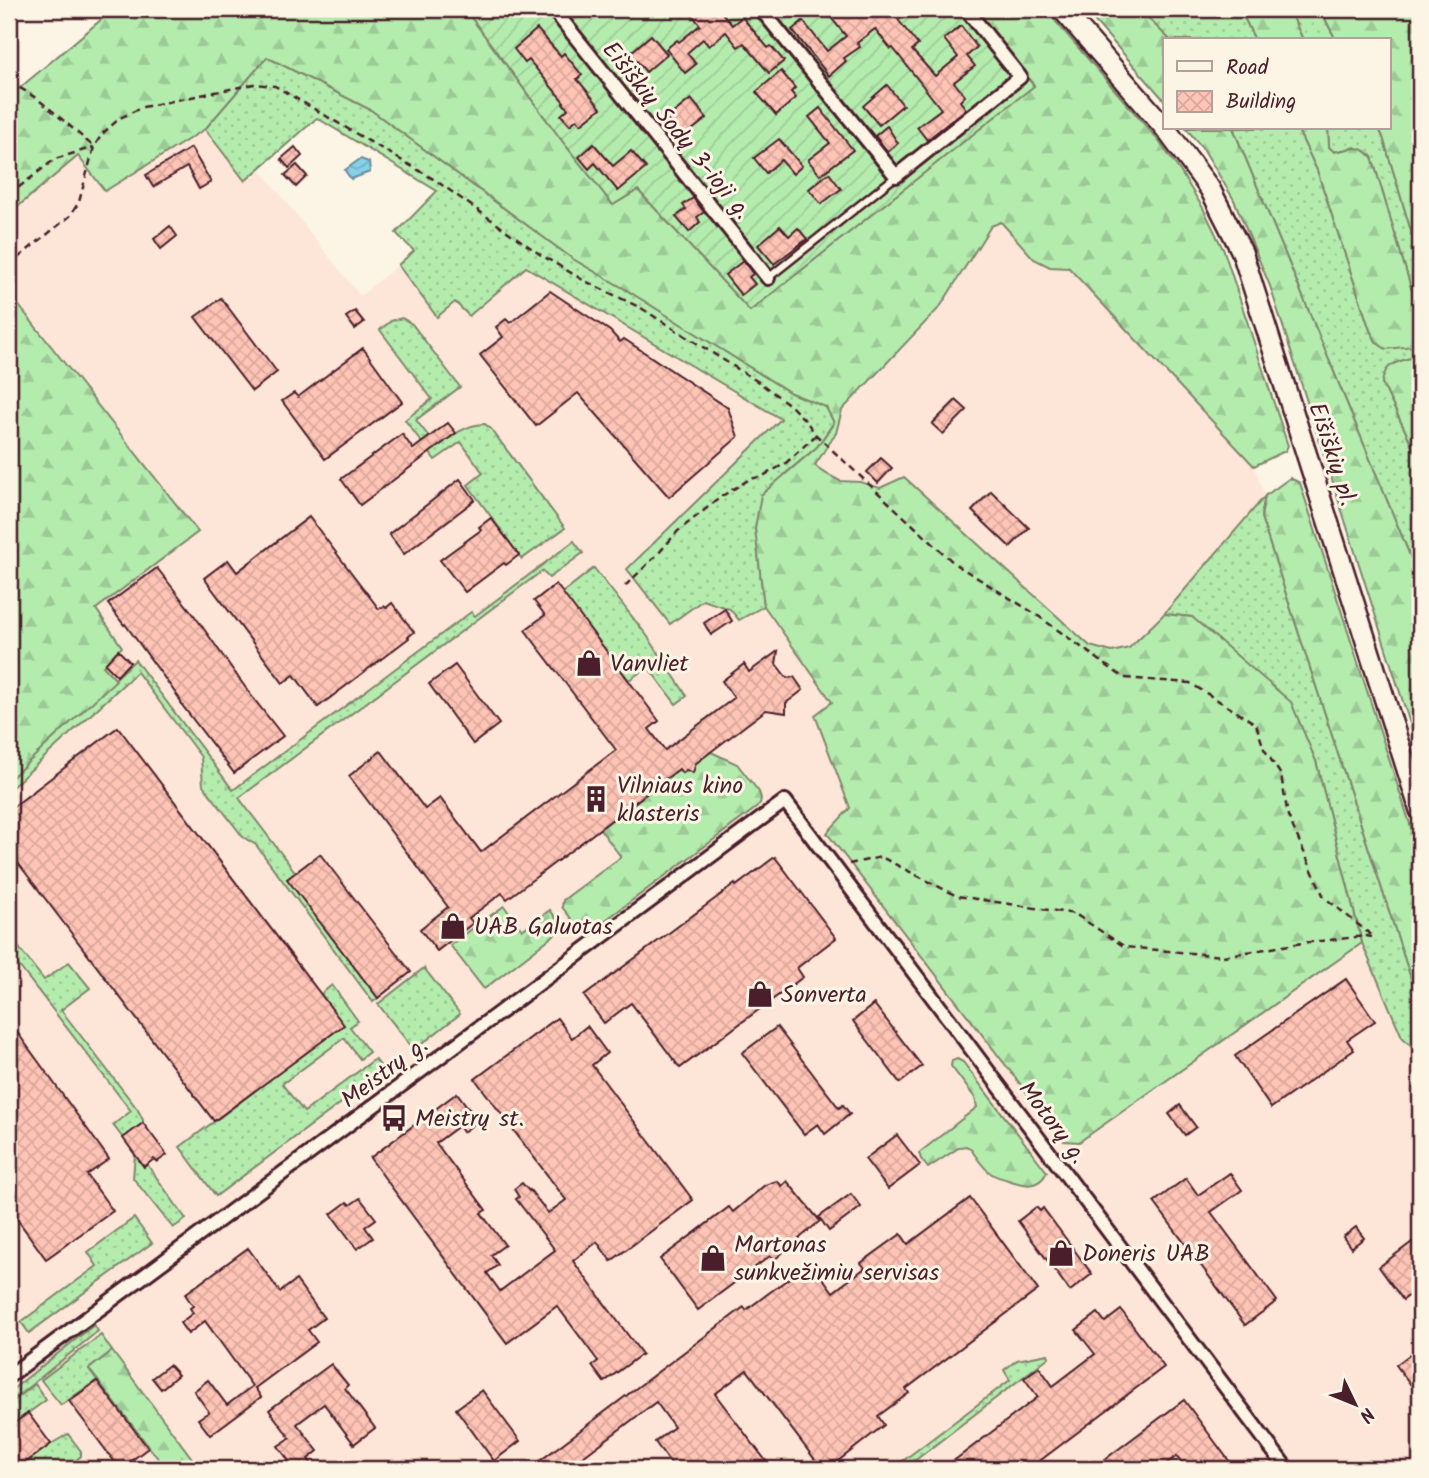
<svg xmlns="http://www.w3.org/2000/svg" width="1429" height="1478" viewBox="0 0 1429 1478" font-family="Kalam,sans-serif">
  <defs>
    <pattern id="grass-dots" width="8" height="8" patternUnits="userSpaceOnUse" patternTransform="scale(1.75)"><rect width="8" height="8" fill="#b4ecae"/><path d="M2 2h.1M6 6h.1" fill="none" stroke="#9cca96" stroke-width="1.8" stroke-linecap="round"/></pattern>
    <pattern id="forest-firs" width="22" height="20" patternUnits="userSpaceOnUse" patternTransform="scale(1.75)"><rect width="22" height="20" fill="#b4ecae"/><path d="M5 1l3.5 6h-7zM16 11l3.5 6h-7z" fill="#9cca96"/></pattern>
    <pattern id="garden-furrows" width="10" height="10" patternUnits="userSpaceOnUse" patternTransform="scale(1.75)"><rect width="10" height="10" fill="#b4ecae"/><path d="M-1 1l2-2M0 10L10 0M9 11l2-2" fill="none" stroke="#9cca96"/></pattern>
    <pattern id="water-waves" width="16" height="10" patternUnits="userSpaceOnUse" patternTransform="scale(1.75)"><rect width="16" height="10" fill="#85d1e5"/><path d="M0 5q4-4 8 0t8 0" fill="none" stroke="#74b3c5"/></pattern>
    <pattern id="building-cross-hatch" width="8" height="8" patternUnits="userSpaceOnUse" patternTransform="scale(1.75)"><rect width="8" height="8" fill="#fec4b5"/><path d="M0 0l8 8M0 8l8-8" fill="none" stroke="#dba89c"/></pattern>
  </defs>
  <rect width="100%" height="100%" fill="#fcf5e5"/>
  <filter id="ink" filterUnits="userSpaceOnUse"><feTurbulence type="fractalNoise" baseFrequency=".0143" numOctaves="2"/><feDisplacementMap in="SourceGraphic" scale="14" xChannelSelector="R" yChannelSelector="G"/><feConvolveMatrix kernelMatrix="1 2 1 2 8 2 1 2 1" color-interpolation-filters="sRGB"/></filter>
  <g filter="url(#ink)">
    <!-- built -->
    <g fill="#fde6d7" fill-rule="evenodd">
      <path d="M205,129L245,181L260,169L360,296L398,265L436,316L455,302L469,315L526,267L782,419L703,600L730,609L739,620L764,606L832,702L815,715L850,808L827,834L1080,1142L1362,943L1402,1037L1420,1054V1469H9V780L115,680L103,666L122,647L96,609L198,532L9,293V214L78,156L106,191ZM679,769L682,773L687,770L693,771L759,792L761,798L760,803L581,931L562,907L563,900L621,857L601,829Z"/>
      <path d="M1001,221L1034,259L1050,267L1069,268L1254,466L1265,496L1164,614L1129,648L1112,652L1090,646L880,488L860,482L840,481L821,471L814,465L836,433L842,410L940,307L991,226Z"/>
    </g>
    <!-- grass -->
    <g fill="url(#grass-dots)" stroke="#7f866c" stroke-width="2">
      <path d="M1139,9H1240L1255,40H1170Z"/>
      <path d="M1289,9H1320L1336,40H1303Z"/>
      <path d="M267,57L371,110L573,259L625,289L791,393L826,407L834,422L817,447L785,474L755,528L764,606L739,620L730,609L703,600L670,624L627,569L781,419L526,267L469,316L455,302L437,317L398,265L414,251L396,233L437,191L317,118L245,181L205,129Z"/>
      <path d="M1233,128H1297L1317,170L1370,330L1377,343L1413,346L1420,340V361L1413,357L1382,383L1420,461V580Z"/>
      <path d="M1328,128H1379L1383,137L1420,261V318L1372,157L1355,147L1334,152L1329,147Z"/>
      <path d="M402,318L412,324L460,387L416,420L437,447C451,436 467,424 485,424L491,429L565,528L522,559L468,485L483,473L461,442L435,460L405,420L432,399L380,330L391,321Z"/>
      <path d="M1265,496L1261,517L1420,1006V1054L1402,1037L1362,943L1316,761L1192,617L1164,614Z"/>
      <path d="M574,541L583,553L549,578L542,571L239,798L296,873L288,880L378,998L373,1002L256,845L243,837L203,785L201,757L137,672L9,790V780L135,660L233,790L471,612L475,616Z"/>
      <path d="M594,568L648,637L687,696L676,704L648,667L629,680L562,593Z"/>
      <path d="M9,935L44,980L69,962L90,988L61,1010L138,1110L143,1120V1123L123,1138L113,1125L131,1111L9,953Z"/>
      <path d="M424,968L460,1014L414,1050L378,1004Z"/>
      <path d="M332,985L358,1021L350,1027L369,1052L360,1059L344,1038L282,1084L304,1112L375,1059L384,1071L216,1196L180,1147L343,1025L321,994Z"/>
      <path d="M135,1154L144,1166L147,1164L186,1219L173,1228L133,1178Z"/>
      <path d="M134,1218L152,1243L29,1333L21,1322L97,1266L88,1252Z"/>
      <path d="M94,1325L98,1331L9,1403V1392Z"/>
      <path d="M101,1335L112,1351L89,1369L97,1380L61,1405L41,1380Z"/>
      <path d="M1048,1354L1049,1357L904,1469H892L1010,1380L1004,1370L1017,1360Z"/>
      <path d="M35,1384L46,1400L9,1427V1405Z"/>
      <path d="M68,1434L81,1451V1456L66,1469H17L51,1444Z"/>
    </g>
    <!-- forest -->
    <g fill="url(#forest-firs)" stroke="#7f866c" stroke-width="2">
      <path d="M109,9H465L563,142L613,205L638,190L750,311L1034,85L972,9H1045L1158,140L1180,171L1203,208L1224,251L1288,446L1285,451L1254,466L1069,268L1050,267L1034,259L1001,222L991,226L940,307L842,410L836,433L815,465L821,471L840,481L860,482L880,488L904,477L1090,646L1112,652L1129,648L1164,614L1192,617L1291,702L1316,761L1362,943L1079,1142L1064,1141L827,833L850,808L815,715L832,702L764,606L755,528L761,495L817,447L834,423L826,407L791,393L625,289L573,259L371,110L267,57L205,129L105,191L78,156L9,214V97L103,18Z"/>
      <path d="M1084,9H1139L1170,40H1165V101Z"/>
      <path d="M1240,9H1289L1303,40H1255Z"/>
      <path d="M1320,9H1420V261L1383,137L1379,128H1389V40H1336Z"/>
      <path d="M1186,128H1233L1420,580V755L1270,286L1234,200L1204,150Z"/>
      <path d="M1297,128H1328L1329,147L1334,152C1350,149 1359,143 1372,157L1420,318V340L1413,346L1386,349L1377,343L1370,330L1317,170Z"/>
      <path d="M9,293L198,532L96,609L122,647L103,666L116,680L9,780Z"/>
      <path d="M1413,357L1420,361V461L1382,383C1385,363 1395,363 1413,357Z"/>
      <path d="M1290,478L1300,483L1420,855V1006L1261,517L1265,496Z"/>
      <path d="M711,752L737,764L759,792L761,798L760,803L756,808L591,931H581L562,907L563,900L621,857L600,829L679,769L682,773L687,770L690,772L693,771L694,765Z"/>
      <path d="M504,906L522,930L550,910L563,928L484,989L450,945Z"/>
      <path d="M957,1059L963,1062L1047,1172C1038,1190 1023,1185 1008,1180C1003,1178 996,1177 992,1174C983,1169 976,1156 970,1148L966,1146L960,1147L928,1168L921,1159L919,1153L977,1107L975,1098L951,1066L952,1061Z"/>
      <path d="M112,1351L200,1469H166L89,1369Z"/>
    </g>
    <!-- garden -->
    <path fill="url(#garden-furrows)" stroke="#7f866c" stroke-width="2" d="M465,9H972L1034,86L750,311L638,190L613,205L563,142Z"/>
    <!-- water -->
    <path fill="url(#water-waves)" stroke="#6d8a9b" stroke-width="2" d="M360,159L369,162L370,172L351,179L346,172L345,170Z"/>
    <!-- building -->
    <g fill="url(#building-cross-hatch)" stroke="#4a1f2b" stroke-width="2">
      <path d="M688,9H719L732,25L742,17L768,48L771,46L784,61L769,73L744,43L738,47L726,32L709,46L703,39L687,53L696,64L685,73L666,49L677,40L679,42L700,25Z"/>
      <path d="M824,9H906L896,17L918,45L912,50L935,76L958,57L944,39L961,26L977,47L967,56L975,66L954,82L965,96L960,101L966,109L927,140L917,127L941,109L893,48L891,49L875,29L857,43L860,47L844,58L846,61L829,76L792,30L803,21L827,51L846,36Z"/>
      <path d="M537,29L561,56L564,53L582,75L577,79L601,108L581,124L577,119L570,125L561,115L568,109L563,103L564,102L529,60L525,63L514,49Z"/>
      <path d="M651,35L667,54L646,72L630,53Z"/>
      <path d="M781,71L795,88L791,92L796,98L776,115L756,92Z"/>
      <path d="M887,85L903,105L879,125L863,106Z"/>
      <path d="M691,99L707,118L682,138L666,119Z"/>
      <path d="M820,108L853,150L820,175L808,160L830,143L809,117Z"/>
      <path d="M887,126L898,143L888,152L875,136Z"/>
      <path d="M779,139L802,166L793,174L781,160L766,173L754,158Z"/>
      <path d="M594,144L613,166L631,151L646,168L618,191L595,163L589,169L579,157Z"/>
      <path d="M295,147L302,156L289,168L281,159Z"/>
      <path d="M191,148L211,182L199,189L187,167L153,187L146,175Z"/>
      <path d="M297,165L307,176L296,187L285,175Z"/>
      <path d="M829,173L841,189L821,204L809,189Z"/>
      <path d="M693,198L704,212L697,217L700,222L689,232L676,217L686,209L683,205Z"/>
      <path d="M170,226L177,236L161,249L154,239Z"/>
      <path d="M780,226L789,236L798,228L807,239L774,264L758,245Z"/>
      <path d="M743,261L753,274L749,277L755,284L741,295L725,275Z"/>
      <path d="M550,291L610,331L620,342L624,339L728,408L738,437L669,497L578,393L536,426L480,355L503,337L496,327L506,319L510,323Z"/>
      <path d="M221,298L277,372L252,391L195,317Z"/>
      <path d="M355,311L364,322L355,329L346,317Z"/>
      <path d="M363,348L402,402L325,459L282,401L294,393L298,397Z"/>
      <path d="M956,400L967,410L943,434L932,424Z"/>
      <path d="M448,423L456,433L360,505L341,479L402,434L413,449Z"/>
      <path d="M881,458L892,468L878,483L867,472Z"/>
      <path d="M460,479L475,500L404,554L389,534Z"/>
      <path d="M991,491L1029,528L1010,547L972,511Z"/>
      <path d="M309,517L379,609L384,606L386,608L392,603L414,632L408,637L409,638L318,707L294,675L283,683L204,578L228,560L237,572Z"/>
      <path d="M491,518L519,555L506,565L504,563L465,592L440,560L481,530L479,527Z"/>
      <path d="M157,568L194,615L250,694L283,736L234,773L182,705L179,698L125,624L124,625L108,604Z"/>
      <path d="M556,584L659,721L649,729L665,750L734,698L722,681L744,664L749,672L778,651L776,664L787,678L794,677L803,690L786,703V713L766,710L696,763L693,773L686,770L682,773L679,769L507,899L502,893L469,918L473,923L437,951L420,929L448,907L349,776L381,751L425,809L440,798L481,852L616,750L525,630L545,615L534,601Z"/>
      <path d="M725,609L732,621L711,635L704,623Z"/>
      <path d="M118,650L130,662L117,676L105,664Z"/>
      <path d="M455,665L499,724L473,744L429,684Z"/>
      <path d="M118,727L344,1025L214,1121L9,851V810Z"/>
      <path d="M320,854L411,972L378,998L287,879Z"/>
      <path d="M775,857L836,938L797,968L803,977L680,1068L631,1003L604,1023L584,996L735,884L736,886Z"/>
      <path d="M1346,979L1375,1021L1347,1040L1354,1050L1271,1108L1235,1056Z"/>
      <path d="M874,1004L922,1066L900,1083L853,1021Z"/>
      <path d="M557,1018L572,1038L587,1026L607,1053L592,1065L693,1200L611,1261L597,1242L573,1261L642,1354L604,1382L592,1366L598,1361L557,1306L507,1343L370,1158L457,1093L478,1121L463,1132L459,1126L436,1143L486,1210L481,1213L505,1245L491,1255L498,1265L487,1273L500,1291L555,1250L516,1199L519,1197L514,1189L522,1183L529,1191L530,1190L548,1213L566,1200L475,1079Z"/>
      <path d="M9,1021L109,1159L87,1175L113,1211L46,1259L9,1208Z"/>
      <path d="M777,1027L839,1108L843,1105L850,1114L825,1134L818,1124L804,1134L742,1053Z"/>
      <path d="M1180,1105L1196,1127L1185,1135L1169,1114Z"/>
      <path d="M143,1123L167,1155L157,1162L154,1159L144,1167L123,1138Z"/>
      <path d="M897,1135L920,1165L888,1189L865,1159Z"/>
      <path d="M1230,1173L1242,1190L1211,1212L1277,1301L1245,1325L1154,1202L1186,1178L1198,1195Z"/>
      <path d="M777,1181L782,1186L787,1181L820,1221L774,1260L770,1256L698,1310L660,1259L729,1207L733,1212L765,1185Z"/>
      <path d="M851,1194L861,1207L829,1231L819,1217Z"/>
      <path d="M360,1198L376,1219L365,1227L373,1238L357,1249L331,1214L347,1202L350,1205Z"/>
      <path d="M970,1198L1038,1290L906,1389L909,1393L878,1416L884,1425L828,1469H822L747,1370L715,1394L772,1469H675L655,1442L674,1427L656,1402L567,1469H529L744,1307L746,1310L811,1262L833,1292L865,1268L861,1263L901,1234L908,1244Z"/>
      <path d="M1036,1207L1040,1211L1043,1208L1092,1274L1070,1291L1018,1221Z"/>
      <path d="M1356,1227L1364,1238L1351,1248L1343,1237Z"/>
      <path d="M1420,1236V1287L1403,1300L1379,1267Z"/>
      <path d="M248,1248L280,1292L296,1280L324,1318L308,1330L317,1342L255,1388L261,1397L210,1435L198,1419L209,1412L194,1391L208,1380L227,1405L252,1386L205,1321L188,1334L180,1323L193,1313L190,1308L193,1306L185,1294Z"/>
      <path d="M1121,1310L1164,1367L1029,1469H943L1038,1397L1024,1378L1039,1367L1053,1386L1095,1354L1076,1330L1098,1313L1105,1322Z"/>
      <path d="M1420,1347V1397L1396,1365Z"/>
      <path d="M331,1364L348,1385L345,1388L375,1428L354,1444L324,1404L297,1424L318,1451L308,1459L311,1463L303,1469H295L278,1446L290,1438L269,1410Z"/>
      <path d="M169,1365L178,1375L161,1389L152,1378Z"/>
      <path d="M97,1381L148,1448L120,1469L69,1401Z"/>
      <path d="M482,1390L520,1441L494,1461L456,1409Z"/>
      <path d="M1184,1400L1235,1469H1186L1177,1456L1159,1469H1092Z"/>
      <path d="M28,1413L51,1444L17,1469H9V1427Z"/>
    </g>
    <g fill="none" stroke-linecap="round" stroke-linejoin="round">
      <defs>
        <path id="service" d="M768,278L895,177"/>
        <g id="minor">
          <path d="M553,9L768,278"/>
          <path d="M761,9L896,176L1020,77L966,9"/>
          <path d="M9,1376L785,801L1287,1469"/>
        </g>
        <g id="primary">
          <path d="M1062,9L1165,128"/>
          <path d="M1165,128L1210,189L1242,252L1420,810"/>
        </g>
      </defs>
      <!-- service casing -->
      <use href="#service" stroke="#4a1f2b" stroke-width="11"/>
      <!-- minor casing -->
      <use href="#minor" stroke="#4a1f2b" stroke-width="18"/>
      <!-- primary casing -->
      <use href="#primary" stroke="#4a1f2b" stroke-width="24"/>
      <!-- path -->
      <g stroke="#4a1f2b" stroke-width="2.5" stroke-dasharray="7 5" stroke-linecap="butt">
        <path d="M9,83C34,91 72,129 94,147"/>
        <path d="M9,195L55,159L94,147"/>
        <path d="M9,265L70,216L79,202L94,147L102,134L120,118L143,107L254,84L275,86L435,180L541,255L583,280L641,308L760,383L790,405L806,421L816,435L955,564L1037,615L1124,678L1190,683L1256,724L1264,749L1281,775L1288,816L1324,897L1375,938"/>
        <path d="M625,586L658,554L678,531L702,512L722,496L750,479L763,476L786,463L816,435"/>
        <path d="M849,864L881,857L957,896L1075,914L1125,947L1223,956L1302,943L1366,936L1372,937"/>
      </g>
      <!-- service -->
      <use href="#service" stroke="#fcf5e5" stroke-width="6"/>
      <!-- minor -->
      <use href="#minor" stroke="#fcf5e5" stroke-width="12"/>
      <!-- primary -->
      <use href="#primary" stroke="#fcf5e5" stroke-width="19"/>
    </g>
  </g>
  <!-- icons -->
  <defs>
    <symbol id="shop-bare" viewBox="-9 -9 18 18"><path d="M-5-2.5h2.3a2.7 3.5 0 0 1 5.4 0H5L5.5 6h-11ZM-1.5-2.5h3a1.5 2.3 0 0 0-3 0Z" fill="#4a1f2b" stroke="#fcf5e5" stroke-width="2.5" paint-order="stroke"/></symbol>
    <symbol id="building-bare" viewBox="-9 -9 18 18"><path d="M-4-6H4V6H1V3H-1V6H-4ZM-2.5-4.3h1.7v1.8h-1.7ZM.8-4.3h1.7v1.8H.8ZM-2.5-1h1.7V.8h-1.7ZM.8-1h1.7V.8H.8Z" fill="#4a1f2b" stroke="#fcf5e5" stroke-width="2.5" paint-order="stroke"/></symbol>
    <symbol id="bus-bare" viewBox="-9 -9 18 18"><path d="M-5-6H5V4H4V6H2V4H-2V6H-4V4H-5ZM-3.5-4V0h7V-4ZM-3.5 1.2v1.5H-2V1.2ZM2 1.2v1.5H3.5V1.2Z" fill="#4a1f2b" stroke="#fcf5e5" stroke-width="2.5" paint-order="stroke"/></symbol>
  </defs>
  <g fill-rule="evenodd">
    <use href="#shop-bare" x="570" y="644" width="38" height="38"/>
    <use href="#building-bare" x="577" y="780" width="38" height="38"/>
    <use href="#shop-bare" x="434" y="907" width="38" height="38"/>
    <use href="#shop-bare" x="741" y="975" width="38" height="38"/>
    <use href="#bus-bare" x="375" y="1099" width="38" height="38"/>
    <use href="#shop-bare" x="1042" y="1234" width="38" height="38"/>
    <use href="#shop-bare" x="694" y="1239" width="38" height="38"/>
  </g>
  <g text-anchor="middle" stroke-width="6" stroke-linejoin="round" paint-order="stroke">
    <!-- street labels -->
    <g font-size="24" fill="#4a1f2b" stroke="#fcf5e5">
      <text transform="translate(677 130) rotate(51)" y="8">Eišiškių Sodų 3-ioji g.</text>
      <text transform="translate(1333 454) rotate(72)" y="8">Eišiškių pl.</text>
      <text transform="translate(384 1072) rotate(-37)" y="8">Meistrų g.</text>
      <text transform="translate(1053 1122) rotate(53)" y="8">Motorų g.</text>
    </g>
    <!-- poi labels -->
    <g font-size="24" fill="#4a1f2b" stroke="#fcf5e5" text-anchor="start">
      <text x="610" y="671">Vanvliet</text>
      <text x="617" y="793">Vilniaus kino<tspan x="617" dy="28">klasteris</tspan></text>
      <text x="474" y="934">UAB Galuotas</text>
      <text x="781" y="1002">Sonverta</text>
      <text x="415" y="1126">Meistrų st.</text>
      <text x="734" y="1252">Martonas<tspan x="734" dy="28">sunkvežimiu servisas</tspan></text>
      <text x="1082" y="1261">Doneris UAB</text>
    </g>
  </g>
  <!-- margin -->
  <rect width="1429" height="1478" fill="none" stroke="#fcf5e5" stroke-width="35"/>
  <rect x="18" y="18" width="1394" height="1443" fill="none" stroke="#4a1f2b" stroke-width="2.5" filter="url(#ink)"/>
  <!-- legend -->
  <rect x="1163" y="38" width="228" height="91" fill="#fcf5e5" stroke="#b59f9b" stroke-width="2"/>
  <rect x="1177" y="61" width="35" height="10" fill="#fcf5e5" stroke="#b59f9b" stroke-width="2"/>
  <text x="1226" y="74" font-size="21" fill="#4a1f2b">Road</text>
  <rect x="1177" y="91" width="35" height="21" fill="url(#building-cross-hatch)" stroke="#b59f9b" stroke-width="2"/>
  <text x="1226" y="108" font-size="21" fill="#4a1f2b">Building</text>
  <!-- north arrow -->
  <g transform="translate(1355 1404) rotate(133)" stroke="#fcf5e5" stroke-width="5" paint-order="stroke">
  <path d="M0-5L12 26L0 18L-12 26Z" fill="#4a1f2b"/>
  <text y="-10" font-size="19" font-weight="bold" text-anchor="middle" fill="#4a1f2b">N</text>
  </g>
</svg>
